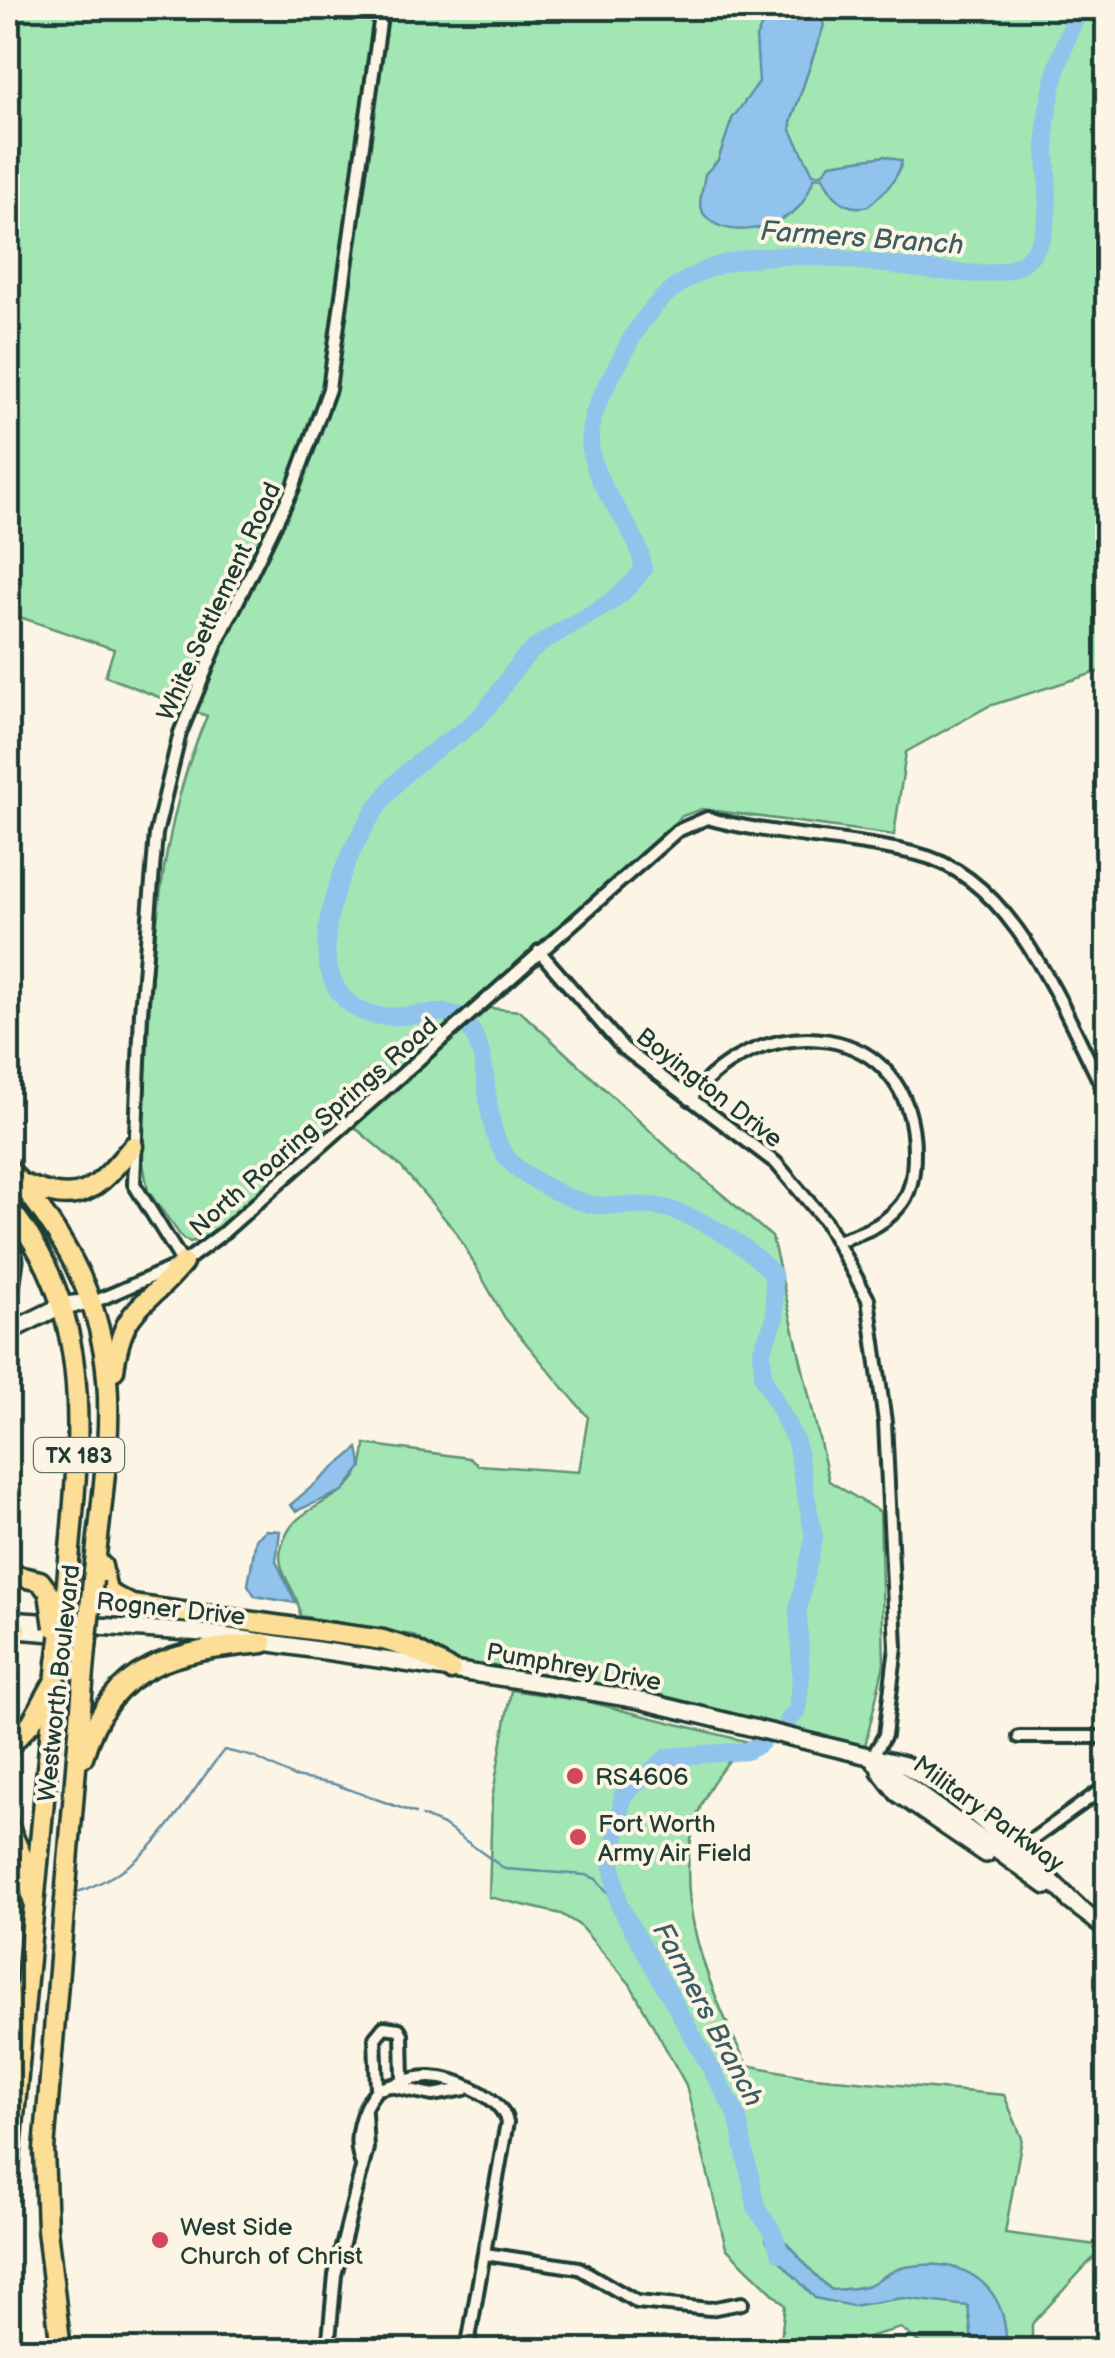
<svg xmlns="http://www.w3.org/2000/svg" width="1115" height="2358" viewBox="0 0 1115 2358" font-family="'Balsamiq Sans',sans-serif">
  <rect width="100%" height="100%" fill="#fcf5e5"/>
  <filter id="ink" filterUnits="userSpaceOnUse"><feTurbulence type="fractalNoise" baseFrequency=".01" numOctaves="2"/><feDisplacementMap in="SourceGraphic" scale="20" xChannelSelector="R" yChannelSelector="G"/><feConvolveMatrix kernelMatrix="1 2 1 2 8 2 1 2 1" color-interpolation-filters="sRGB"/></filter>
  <g filter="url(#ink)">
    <!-- green -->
    <g fill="#a2e7b3" stroke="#609274" stroke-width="2.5">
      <path d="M8,8H1107V669L989,706L906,752L894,835L702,809L682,816L469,1006L520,1011L675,1154L772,1237L829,1481L880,1512L884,1664L865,1746L454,1660L412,1635L300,1616C300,1592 275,1573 281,1549C294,1492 363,1511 365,1444L469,1458L478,1465L579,1472L588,1417L505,1318L456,1232L401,1167L346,1120L212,1237L190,1242L183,1239L148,1191L141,1151C152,1006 148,851 207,716L105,676L114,649L8,613Z"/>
      <path d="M511,1690L589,1702L745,1741C733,1757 717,1773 708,1791C661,1877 707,1986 747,2065L804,2076L1004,2095L1022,2138L1005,2233L1104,2246L1032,2324V2350H928L901,2328L841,2344L780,2347L785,2305L726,2248L686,2085L630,1984L579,1925L561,1914L489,1897L492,1799Z"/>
    </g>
    <!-- water -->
    <g fill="#91c3ed" stroke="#638da3" stroke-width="2.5">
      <path d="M766,8H816L824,25L791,122V130L813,174H822L830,164L885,156L902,161C898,180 884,193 868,206C846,212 831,196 823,177L814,178C810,188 807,198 799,207C777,229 724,242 703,213L700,202L705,174L718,160L732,119L759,82L756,37L765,20Z"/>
      <path d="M358,1448L362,1467L343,1491L296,1511L290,1505Z"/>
      <path d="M266,1530L280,1531L276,1561L296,1603L255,1596L248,1585L256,1539Z"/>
      <path d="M767,2228C784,2234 811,2275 832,2290C844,2289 860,2289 871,2284C882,2278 892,2269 905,2267C967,2255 1009,2287 1006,2350H973L968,2306L903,2298L852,2306L815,2298L778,2259L766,2240Z"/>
    </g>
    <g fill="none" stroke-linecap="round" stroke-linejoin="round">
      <!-- stream -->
      <g stroke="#638da3" stroke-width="2.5">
        <path d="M422,1816L445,1826L505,1869L586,1875L596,1879L619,1905"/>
        <path d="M75,1893C158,1864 173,1814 224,1750L254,1757L294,1777L334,1784L415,1813"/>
        <path d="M8,1902L18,1898"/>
      </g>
      <!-- river -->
      <g stroke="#91c3ed" stroke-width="18">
        <path d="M788,1721L797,1711L801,1677L798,1609L814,1538L796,1442L763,1377L762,1350L775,1319L773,1274C746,1245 710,1223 672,1210C645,1201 616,1209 589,1204C567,1199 539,1184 521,1171C471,1136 501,1058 463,1020C440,997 380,1039 343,997C295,943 361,814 406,773C428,752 456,739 478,718C500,697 510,668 535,648C572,619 616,610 643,569C640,523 589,491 590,438C590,407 614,374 627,347C690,221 821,258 937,271C963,273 1003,279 1025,261C1064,230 1040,158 1047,116C1053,77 1063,43 1080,8"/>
        <path d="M761,1743L747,1751L668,1757L623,1795L612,1865L619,1905L737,2115L757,2210L772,2230L780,2253"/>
      </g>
      <defs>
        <g id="street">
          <path d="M539,951L622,1047L776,1163L825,1221L868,1299L885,1422L896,1647L885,1735L871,1759"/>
          <path d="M690,1099C760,1007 914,1018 914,1152C914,1172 912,1194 897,1209C881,1227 859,1234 837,1241"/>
          <path d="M183,1263L134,1184L141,1012L156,834L180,733L217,643L293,488L329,389L382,8"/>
          <path d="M94,1302L183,1263L223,1233L677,831L707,818C776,837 848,837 917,854C1016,877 1065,1016 1108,1098"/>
          <path d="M1019,1737H1108"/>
          <path d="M1029,1842L1108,1785"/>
          <path d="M391,2086L433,2095L465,2089"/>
          <path d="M377,2089L375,2038L384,2027L399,2029L402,2034L403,2081"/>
          <path d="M361,2162C352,2137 361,2109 377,2089C395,2086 412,2076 431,2077C456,2078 501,2096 507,2122L467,2350"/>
          <path d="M485,2254L579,2268L637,2302L710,2309L742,2303"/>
          <path d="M328,2350L335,2275L367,2148L365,2113"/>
        </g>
        <g id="secondary">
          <path d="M8,1332L63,1305L94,1302"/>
          <path d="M8,1620L203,1633L539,1683L639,1700L905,1765L952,1795L1034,1864L1077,1906"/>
          <path d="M17,1630L64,1634"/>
          <path d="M875,1762L1046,1886"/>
          <path d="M880,1771L898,1794L986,1854"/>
          <path d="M1070,1901L1108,1930"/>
        </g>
        <g id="primary">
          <path d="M8,1168C133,1315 114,1400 93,1580"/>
          <path d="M21,1183C81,1208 94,1192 133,1146"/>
          <path d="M8,1207C100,1316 78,1452 67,1583"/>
          <path d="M8,1229L13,1260L8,1296"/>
          <path d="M114,1370C123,1303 145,1310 183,1263"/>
          <path d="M102,1566L107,1592L132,1605L383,1640L412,1649L451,1670"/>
          <path d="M8,1574L40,1581L49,1593"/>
          <path d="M8,1630H17"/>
          <path d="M8,1747L31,1723L53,1684"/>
          <path d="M83,1757C111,1662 175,1651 263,1643"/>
          <path d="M8,1825L24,1861L33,1900"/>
          <path d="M8,2180L57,1663"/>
          <path d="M61,2350L47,2229L44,2150L86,1648"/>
        </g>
      </defs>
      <!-- street casing -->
      <use href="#street" stroke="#1f3d34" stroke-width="18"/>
      <!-- secondary casing -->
      <use href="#secondary" stroke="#1f3d34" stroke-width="22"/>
      <!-- primary casing -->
      <use href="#primary" stroke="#1f3d34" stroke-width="25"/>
      <!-- street -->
      <use href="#street" stroke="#fcf5e5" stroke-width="10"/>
      <!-- secondary -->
      <use href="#secondary" stroke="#fcf5e5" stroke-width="15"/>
      <!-- primary -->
      <use href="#primary" stroke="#fcde96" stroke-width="18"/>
      <defs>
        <g id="primary-bridge">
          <path d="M49,1593L54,1627"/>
          <path d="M86,1648L93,1580"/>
          <path d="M57,1663L67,1583"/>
        </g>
      </defs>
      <!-- primary-bridge casing -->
      <use href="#primary-bridge" stroke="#1f3d34" stroke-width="25" stroke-linecap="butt"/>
      <!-- primary-bridge -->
      <use href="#primary-bridge" stroke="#fcde96" stroke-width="18"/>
    </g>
  </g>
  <!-- markers -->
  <g fill="#d1495b" stroke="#fcf5e5" stroke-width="4">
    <circle cx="575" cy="1776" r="10"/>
    <circle cx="578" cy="1837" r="10"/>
    <circle cx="160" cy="2240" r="10"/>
  </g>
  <g text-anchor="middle" stroke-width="8" stroke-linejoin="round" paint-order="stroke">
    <!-- shield labels -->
    <rect fill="#fcf5e5" stroke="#617469" stroke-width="2.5" x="34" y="1438" width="90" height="34" rx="8"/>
    <g font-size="22" font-weight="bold" fill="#1f3d34">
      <text x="79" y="1463">TX 183</text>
    </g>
    <!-- street labels -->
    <g font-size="25" fill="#1f3d34" stroke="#fcf5e5">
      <text transform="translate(218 601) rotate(-65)" y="9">White Settlement Road</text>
      <text transform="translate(710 1087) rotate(38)" y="9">Boyington Drive</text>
      <text transform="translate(313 1126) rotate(-41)" y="9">North Roaring Springs Road</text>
      <text transform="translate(171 1608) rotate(6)" y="9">Rogner Drive</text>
      <text transform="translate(574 1666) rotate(10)" y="9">Pumphrey Drive</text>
      <text transform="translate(58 1683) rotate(-84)" y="9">Westworth Boulevard</text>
      <text transform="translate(989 1813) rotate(36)" y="9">Military Parkway</text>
    </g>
    <!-- poi labels -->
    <g font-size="25" fill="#1f3d34" stroke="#fcf5e5" text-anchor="start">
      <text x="595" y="1785">RS4606</text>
      <text x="598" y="1832">Fort Worth<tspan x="598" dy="29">Army Air Field</tspan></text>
      <text x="180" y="2235">West Side<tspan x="180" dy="29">Church of Christ</tspan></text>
    </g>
    <!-- water labels -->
    <g font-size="28" font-style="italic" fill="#3c5e62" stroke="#fcf5e5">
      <text transform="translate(862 237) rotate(4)" y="10">Farmers Branch</text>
      <text transform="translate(709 2014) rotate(62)" y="10">Farmers Branch</text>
    </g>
  </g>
  <!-- margin -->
  <rect width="1115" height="2358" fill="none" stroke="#fcf5e5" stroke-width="40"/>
  <rect x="20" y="20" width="1075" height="2318" fill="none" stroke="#1f3d34" stroke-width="4" filter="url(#ink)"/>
</svg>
